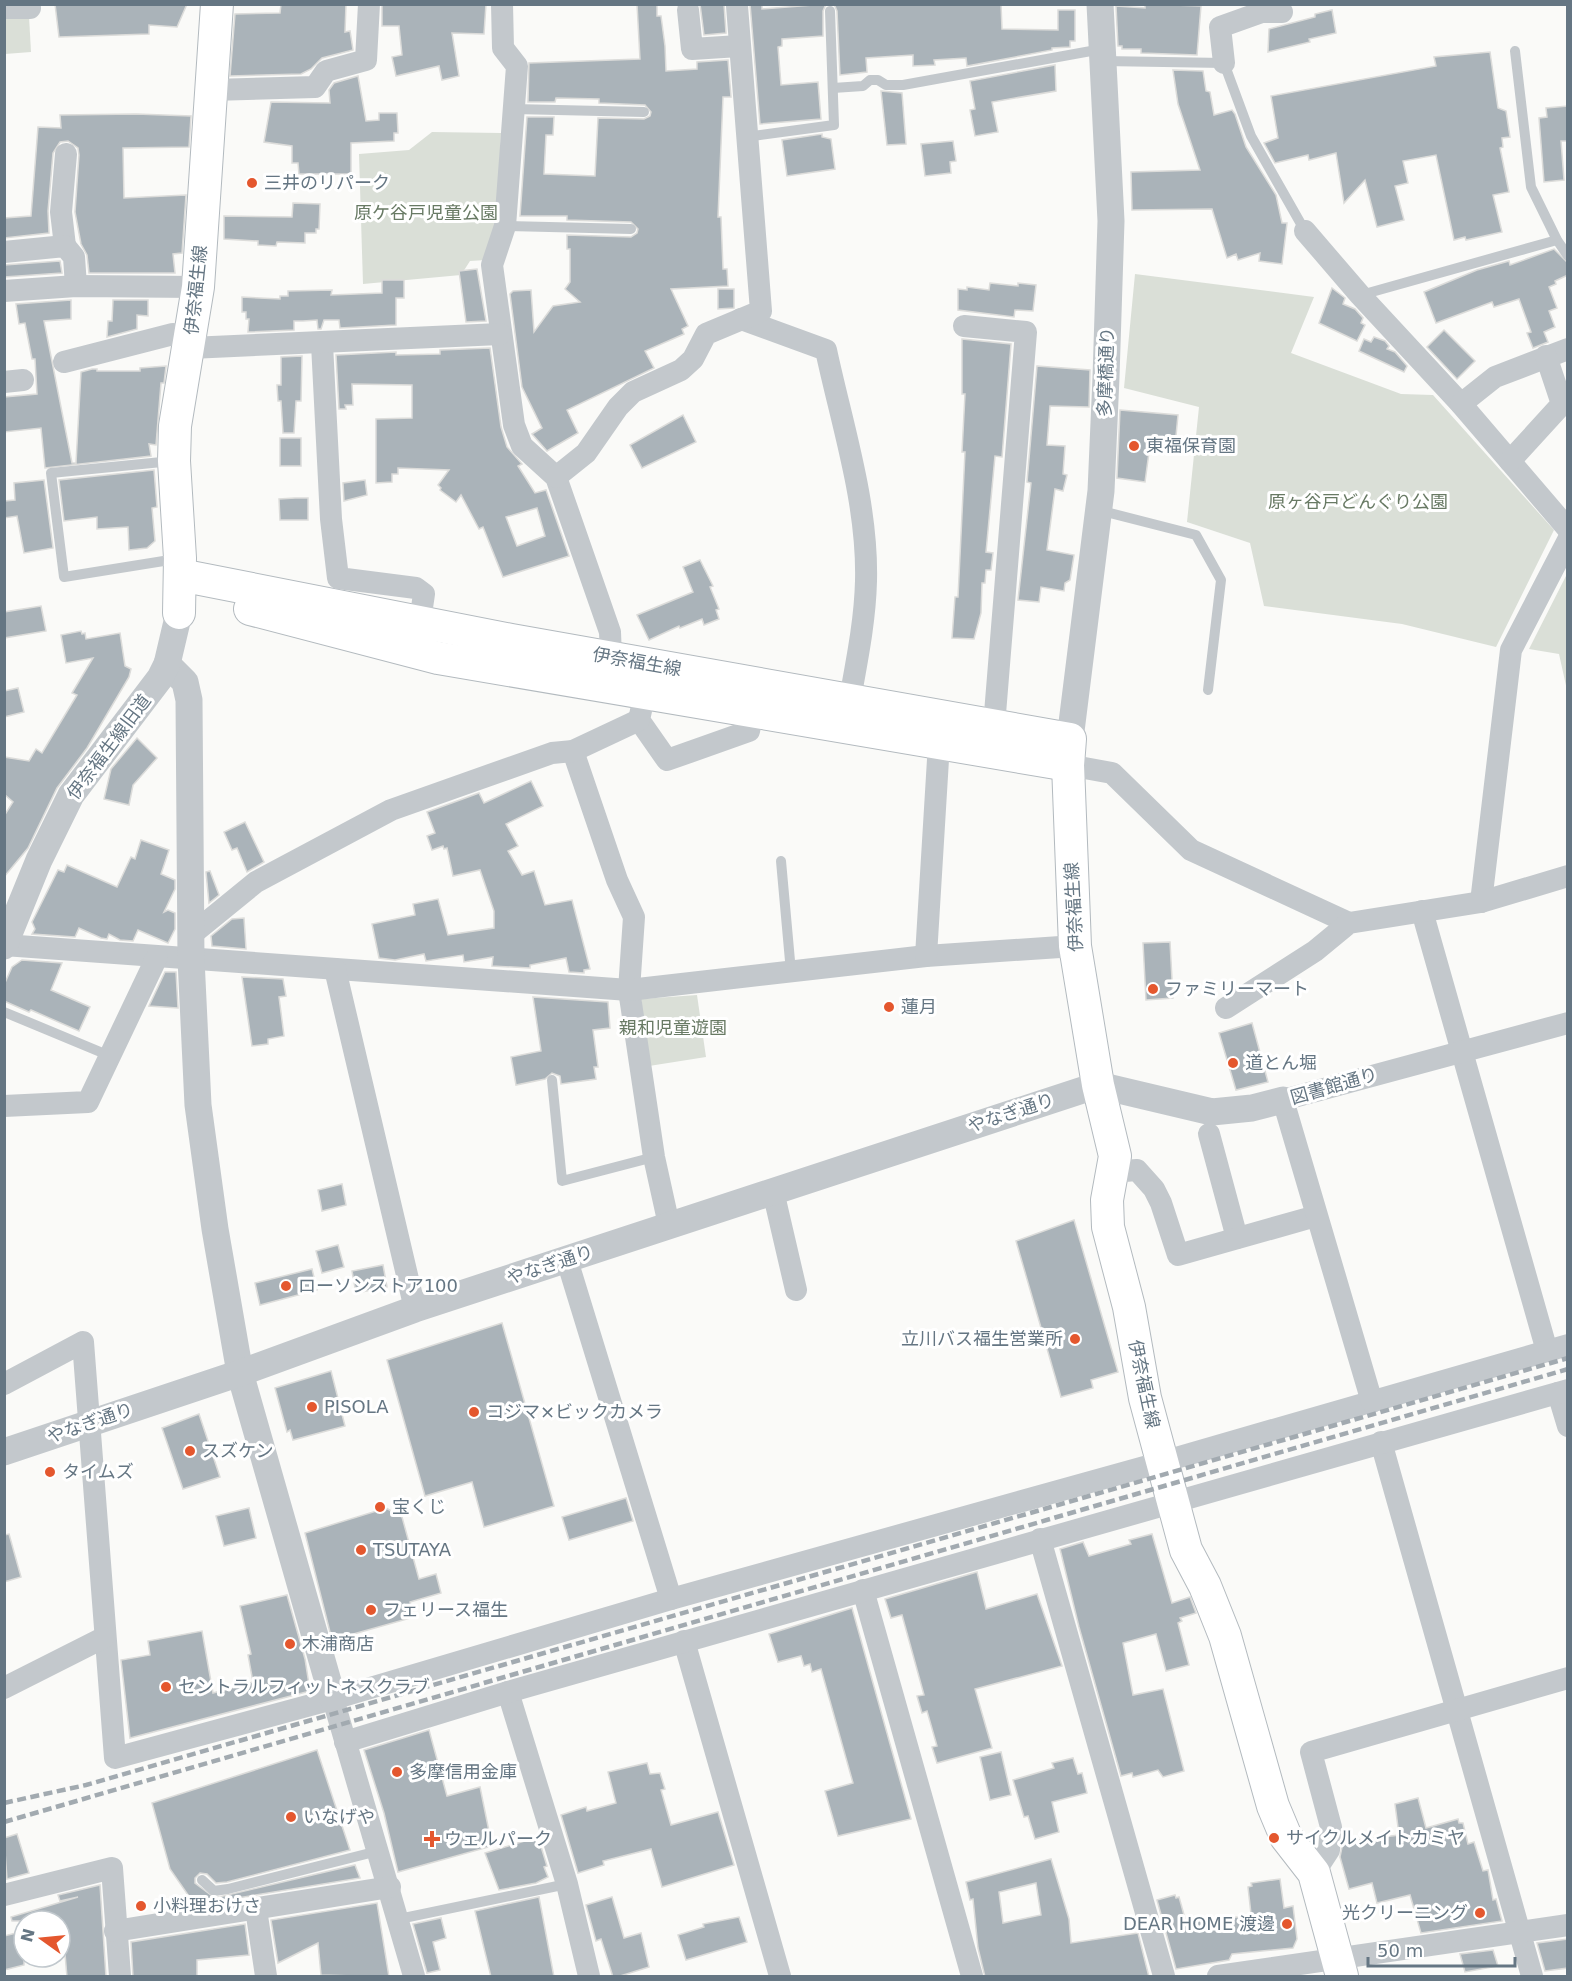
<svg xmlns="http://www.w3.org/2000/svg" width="1572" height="1981" viewBox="0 0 1572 1981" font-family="'DejaVu Sans','Noto Sans JP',sans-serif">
  <rect width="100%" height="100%" fill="#fafaf8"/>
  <!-- green -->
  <g fill="#dadfd7">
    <path d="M29,16L31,52L5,54V18Z"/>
    <path d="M432,132L501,133L496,236L486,260L470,261L461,275L363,284L359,154L409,150Z"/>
    <path d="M1135,274L1314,297L1291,353L1401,394L1433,395L1554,530L1496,647L1402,624L1264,606L1250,543L1187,522L1199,407L1124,388Z"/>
    <path d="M1567,574V690L1559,654L1529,649Z"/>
    <path d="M697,995L706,1057L649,1066L641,999Z"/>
  </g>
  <!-- building -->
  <g fill="#aab3b9" stroke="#dcdcda" stroke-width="1.5" fill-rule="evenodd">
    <path d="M55,4H187L177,27L149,25V34L59,37Z"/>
    <path d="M281,4H346L345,32L350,31L353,50L322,58L311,69L301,74L230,76L235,14L280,13Z"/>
    <path d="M382,4H486L484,34L452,33L459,76L442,80L439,66L396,76L392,57L402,55L399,26H382Z"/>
    <path d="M637,4H657V16H661L665,46L666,71L697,69V62L728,60L731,97H723L718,217H721L723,269H727L728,286L671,289L688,326L682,329L684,334L645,351L654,368L567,410L578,433L547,451L532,434L542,428L522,387L510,294L513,291L531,290L534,332L553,306L580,302L565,289L570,282V249H567V235L631,237L637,233L638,229L631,222L567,220V216H520L527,117H554L553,135H546L544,174L595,176L598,118L644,119L650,116L651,112L645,105L599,103V99L556,98L555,102H528L529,63L640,59Z"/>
    <path d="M700,4H724L726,33L704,35Z"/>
    <path d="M750,4H762V9L826,4L823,11V36L782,39V46L778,47L781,85L818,82L821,119L760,124Z"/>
    <path d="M834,4H1001L1002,29L1058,30V10H1075V41H1070V47L1052,48V50L967,66L966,58L934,60L935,65L913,66V55L866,58L867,72L840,75L837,11Z"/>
    <path d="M1145,4L1201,6L1197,55L1141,53V49H1122V46H1118L1116,6L1145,8Z"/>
    <path d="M1332,10L1336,33L1309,39L1310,42L1268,52L1269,29L1315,17V14Z"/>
    <path d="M1490,52L1498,108L1506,111L1510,137L1502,138L1503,147L1500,148L1509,192L1493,195L1502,232L1466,240L1465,237L1454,240L1436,155L1403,161L1408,183L1395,186L1404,220L1377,227L1365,180L1344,203L1336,153L1309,160L1308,155L1275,163L1264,143L1278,138L1271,96L1436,66L1434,57Z"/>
    <path d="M1055,65L1056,91L992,102L998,132L975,136L970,110L975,109L970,81Z"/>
    <path d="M1173,70L1203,71L1206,91L1210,92L1214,115L1232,110L1235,114L1246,147L1276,195L1282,223H1287L1282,264L1259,261L1260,253L1238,260L1236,254L1227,258L1212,209L1132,210L1131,172L1200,170L1178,104Z"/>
    <path d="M358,76L366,121L379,120V113H397L398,133H394V141L351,143V174H299L298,163H292V146L264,142L271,102L330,103L329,90L334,83Z"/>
    <path d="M881,91L902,93L906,144L887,145Z"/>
    <path d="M1568,106V141H1561L1564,180L1544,182L1539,118L1547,117L1546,108Z"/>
    <path d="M136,114L191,116L189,147L123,148L124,198L186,195L182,253L173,254L175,273H89L87,255L81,244L75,212L79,155L78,148L68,141L60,142L53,153L48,211L49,233L4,238V218L31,216L38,127L61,128L60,115Z"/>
    <path d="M822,134V137L831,139L835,169L787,176L782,140Z"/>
    <path d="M953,141L956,161L950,162L951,173L925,176L921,144Z"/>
    <path d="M293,203L320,204L319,229H316V233H305V243L277,242L276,246L258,245V241L224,239V216L292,217Z"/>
    <path d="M1554,249L1568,263V275L1555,281L1556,284L1549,287L1557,308L1549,311L1555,327L1544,332L1548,342L1533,348L1527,333L1531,332L1519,299L1494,307L1492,302L1436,323L1424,292L1477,270L1509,261L1510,265Z"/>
    <path d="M60,261L62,273L4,277V265Z"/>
    <path d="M477,269L486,321L466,322L459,271Z"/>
    <path d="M382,280H404V298H396V325L340,328L339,320H324L321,329H318L317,320L303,321H294V330L248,332L249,319H246V312H242V297L280,299V296H288V291L332,290L331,295L382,293Z"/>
    <path d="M990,283L1018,286V283L1036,285L1033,311L1015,310L1014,317L958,310V289L967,290V287L989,290Z"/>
    <path d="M1332,288L1345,298L1343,304L1355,309L1363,318L1361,323L1365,325L1357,341L1319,323Z"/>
    <path d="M718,289H734V308L718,309Z"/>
    <path d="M71,300V319L44,321L72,463H76L81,372L92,369H97V371H140V368L166,366L164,383H161L156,445L149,444L151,456L45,468L41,428L4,432V397L37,394L35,359H32L25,323L19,324L16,304Z"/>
    <path d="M113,300H148V316L137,315V329L107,337L108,321H112Z"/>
    <path d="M1444,330L1475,361L1457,379L1427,347Z"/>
    <path d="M1374,337L1385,341L1389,346L1387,349L1395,352L1407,366L1404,372L1359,351L1364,339L1371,342Z"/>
    <path d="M962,339L1011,344L1002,457L995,456L986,552L993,553L991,570H986L985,583H982L981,613L974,639L952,638L955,597H958L965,452H962L965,394H962Z"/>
    <path d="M490,348L501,427L507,447L522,464L518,466L535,493L546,490L569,556L503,577L483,527L479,529L461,495L456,502L440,490L441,488L438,485L449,470L398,468V474H392V482L376,483V419L412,418V385L352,384L353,405H345L346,409H339L336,355L396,352V355L440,354V350ZM537,508L545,536L517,546L506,517Z"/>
    <path d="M302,356L301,401H296L294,433H283L281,401H278L277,385H281V357Z"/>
    <path d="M1037,366L1090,370L1089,407L1050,406L1047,445L1065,446L1063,474L1067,475L1063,491L1055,489L1047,550L1074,555L1070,580L1065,583L1064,591L1041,587L1039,602L1018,600L1031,483L1027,482Z"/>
    <path d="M1120,410L1178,415L1175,446L1150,445L1145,482L1117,478Z"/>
    <path d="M683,415L696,442L642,468L630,445Z"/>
    <rect x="280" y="438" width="21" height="28"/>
    <path d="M154,470L157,507L152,508L155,541L147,548L129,550L128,527L97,529V517L64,521L59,480Z"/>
    <path d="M44,480L53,548L24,553L17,516L4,518V501L15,500L14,483Z"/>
    <path d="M365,480L367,495L344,501L343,483Z"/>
    <path d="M295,498H308V520H280L279,499Z"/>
    <path d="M700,560L713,586L710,587L719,609L716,610L719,619L704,625L702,619L680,628L679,626L649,640L637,615L693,592L683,567Z"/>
    <path d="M41,606L46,631L4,638V612Z"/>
    <path d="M81,631L82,634L85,633L86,639L120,633L125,666L131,669L129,677L87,748L57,788L28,848L4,877V816L13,802L4,794V757L29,761L36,749L42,753L77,695L72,693L93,658L66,663L61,635Z"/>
    <path d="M18,688L24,712L4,717V691Z"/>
    <path d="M137,738L157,758L133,785L129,805L104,799L111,769Z"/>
    <path d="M531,781L543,806L506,824L518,846L508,851L522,875L534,871L545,905L572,900L590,969L584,970V973L569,972L566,958L530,965V968L492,966L493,957L464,962L463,955L426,961L424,954L395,960L379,958L372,924L415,915L413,904L438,899L448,935L494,928V911L480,870L453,876L447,848L444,849L443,846L432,850L427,836L435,833L427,812L479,793L484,803Z"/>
    <path d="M245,822L264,862L247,872L237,848L232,850L224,832Z"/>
    <path d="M141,840L169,850L161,874L175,880V889L164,912L168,910L175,913V929L168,943L138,930L133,941L120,940L109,934L107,939L101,938L79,928L75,937L32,934L35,929L32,922L58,870L64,872L67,865L117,887L131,857L135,859Z"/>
    <path d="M210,871L219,895L209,903L206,872Z"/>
    <path d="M244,918L246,949L212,946L211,936L232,919Z"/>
    <path d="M1170,942L1173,998L1146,1000L1143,943Z"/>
    <path d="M22,960L62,963L51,990L90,1007L79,1031L31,1010L29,1012L4,1001V985L12,967Z"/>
    <path d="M165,972H176L178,1008L149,1006Z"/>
    <path d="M242,977L283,979L286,996L279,997L284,1036L268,1039V1044L252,1046Z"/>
    <path d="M533,997L608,1002L610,1028L593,1030L598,1067H594L596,1079L561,1084L560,1076L552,1073L545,1079L516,1085L511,1057L541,1051Z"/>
    <path d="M1252,1023L1268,1082L1236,1090L1219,1033Z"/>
    <path d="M342,1184L346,1205L322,1211L318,1190Z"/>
    <path d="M1074,1220L1118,1372L1091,1380L1093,1388L1061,1397L1016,1241Z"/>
    <path d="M338,1245L344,1267L322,1273L316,1251Z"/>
    <path d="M383,1265L387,1287L356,1293L352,1271Z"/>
    <path d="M312,1269L317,1290L260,1305L255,1283Z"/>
    <path d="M502,1323L554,1506L484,1527L472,1482L425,1496L387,1360Z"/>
    <path d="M331,1371L345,1426L293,1440L290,1430L287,1432L275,1388Z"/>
    <path d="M199,1414L220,1477L183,1489L162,1428Z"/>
    <path d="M626,1498L633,1521L569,1540L562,1517Z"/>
    <path d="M249,1508L256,1538L224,1546L216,1516Z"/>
    <path d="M386,1508L402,1517L419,1579L436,1574L441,1593L410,1602L414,1617L332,1640L305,1533Z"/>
    <path d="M9,1534L21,1577L4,1582V1535Z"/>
    <path d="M1152,1534L1172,1603L1190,1597L1196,1613L1180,1618L1182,1621L1178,1623L1189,1665L1166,1671L1156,1634L1123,1643L1133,1695L1163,1689L1184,1771L1163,1777L1158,1770L1133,1777L1132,1773L1121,1776L1079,1627L1060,1549L1083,1542L1089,1556L1131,1544L1129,1540Z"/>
    <path d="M977,1572L986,1609L1037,1594L1062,1666L975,1689L992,1748L937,1763L932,1747L937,1746L927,1711L922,1713L917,1696L924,1695L902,1615L891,1618L885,1599Z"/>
    <path d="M287,1595L305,1659L310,1691L130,1738L121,1660L150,1655L148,1641L202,1631L213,1693L253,1682L248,1655L251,1654L240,1606Z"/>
    <path d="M852,1608L911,1819L838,1836L825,1791L853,1783L821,1669L812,1672L810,1664L804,1666L801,1656L778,1662L769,1634Z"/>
    <path d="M429,1730L447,1796L480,1787L492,1846L398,1872L384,1813L364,1750Z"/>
    <path d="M317,1750L350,1850L227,1882L216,1883L207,1874L200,1873L195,1878V1883L215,1898L355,1865L360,1878L195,1905L170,1869L152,1803Z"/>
    <path d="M1001,1752L1011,1795L990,1800L980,1757Z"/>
    <path d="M1073,1758L1078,1774L1082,1773L1087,1793L1052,1802L1059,1832L1035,1839L1028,1816L1024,1817L1013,1780L1054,1768L1052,1763Z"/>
    <path d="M647,1763L650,1774L660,1773L665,1789L661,1790L671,1825L718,1812L734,1865L662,1887L651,1849L603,1861L604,1865L578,1873L561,1815L586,1807L587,1811L616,1803L608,1772Z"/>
    <path d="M1418,1798L1426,1828L1458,1819L1459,1823H1463L1468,1844L1474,1842L1483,1871L1488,1870L1493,1900L1496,1899L1502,1921L1421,1933L1410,1895L1377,1903L1372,1883L1349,1889L1340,1857L1343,1842L1399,1835L1395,1804Z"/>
    <path d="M17,1834L29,1873L7,1879L4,1838Z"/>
    <path d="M538,1837L547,1866L544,1867L548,1877L536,1883L499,1890L485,1853Z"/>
    <path d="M1051,1859L1069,1919L1071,1943L1138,1933L1149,1977H985L978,1948L973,1899L970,1900L966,1882ZM1036,1883L1041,1915L1003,1923L999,1892Z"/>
    <path d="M1280,1879L1284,1908L1293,1906L1297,1939L1293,1948L1232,1954L1229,1960L1176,1969L1157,1900L1175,1895L1176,1898L1179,1897L1186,1922L1208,1917L1209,1923L1251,1914L1248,1887L1252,1886L1251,1883Z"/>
    <path d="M100,1885L106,1977H67L65,1954L60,1955V1921H12L11,1917L78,1897L60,1901L58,1895Z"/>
    <path d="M539,1897L554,1977H491L475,1911Z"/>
    <path d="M612,1897L624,1938L641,1933L649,1967L617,1977H613L601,1939L596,1941L586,1905Z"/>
    <path d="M377,1903L389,1977L321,1975L318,1943L278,1963L271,1920Z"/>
    <path d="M739,1917L747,1942L686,1960L678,1935L704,1927L703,1924Z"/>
    <path d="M441,1918L446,1938L433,1942L440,1970L427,1973L413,1924Z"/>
    <path d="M245,1924L249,1955L197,1960V1977H133L131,1942Z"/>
    <path d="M24,1931V1965L4,1970V1936Z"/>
    <path d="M1568,1939V1968L1545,1971L1537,1943Z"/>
    <path d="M1493,1950L1498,1966L1465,1972L1460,1954Z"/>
  </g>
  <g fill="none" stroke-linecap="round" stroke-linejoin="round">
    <defs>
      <g id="secondary">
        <path d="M180,575L511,640L1070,739L1068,765L1075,946L1098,1085L1115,1156L1107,1200L1108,1227L1129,1307L1145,1398L1186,1550L1205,1586L1225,1636L1273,1806L1286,1837L1314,1873L1342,1976"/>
        <path d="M250,609L438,658L1068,765"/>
        <path d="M179,613L180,558L174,461L175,426L198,287L217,4"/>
      </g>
    </defs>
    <!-- secondary casing -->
    <use href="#secondary" stroke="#b3babf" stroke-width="34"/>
    <!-- service -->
    <g stroke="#c3c8cc" stroke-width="10">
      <path d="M1515,51L1531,187L1557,240L1568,256"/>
      <path d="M1103,61L1224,63L1251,136L1305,231"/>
      <path d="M833,88L863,86L870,80H878L886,85H903L1102,49"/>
      <path d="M514,109L644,112"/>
      <path d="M745,137L834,125L830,11"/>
      <path d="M505,226L631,229"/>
      <path d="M1361,295L1557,240"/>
      <path d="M172,461L51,473L64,577L176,559"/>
      <path d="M1098,510L1196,535L1221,580L1208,690"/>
      <path d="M781,861L791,972"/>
      <path d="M4,1012L110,1056"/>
      <path d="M552,1080L562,1181L654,1157"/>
      <path d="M202,1880L214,1891L228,1889L378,1851"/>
      <path d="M399,1919L567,1884"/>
    </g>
    <!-- minor -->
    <g stroke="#c3c8cc" stroke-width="22">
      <path d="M502,4L503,48L517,66L505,226L492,265L514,425L522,446L556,477L610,632L611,657"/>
      <path d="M4,8H30"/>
      <path d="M688,10L692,49L739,46"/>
      <path d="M1224,63L1220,27L1262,12H1282"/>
      <path d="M212,90L315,87L326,71L366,60L369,4"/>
      <path d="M1305,231L1360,295L1461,404L1568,529"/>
      <path d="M65,246L61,212L66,154"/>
      <path d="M4,252L65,246L74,257L76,286"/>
      <path d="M4,291L76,286L198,287"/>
      <path d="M741,319L826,350C842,425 868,503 866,581C865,621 857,660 850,699"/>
      <path d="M964,326L1026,332L994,726"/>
      <path d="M322,344L331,519L338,578L416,588L424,594L420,621"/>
      <path d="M190,348L500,334"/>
      <path d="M64,362L173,334L191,338"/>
      <path d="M4,382L23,380"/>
      <path d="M1461,404L1495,377L1568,349"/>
      <path d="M1510,461L1562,404L1546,356"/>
      <path d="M556,477L586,453L618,407L633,392L681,370L693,359L706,334L761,311L737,6"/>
      <path d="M642,706L639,720L667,760L749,731L753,712"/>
      <path d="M573,751L617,880L634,917L629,990L654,1157L669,1225"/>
      <path d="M1068,765L1112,773L1191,850L1349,923"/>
      <path d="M1481,902L1511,650L1568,540"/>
      <path d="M1422,911L1547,1351"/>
      <path d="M191,935L256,882L391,810L552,753L573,751L639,720"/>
      <path d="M4,945L629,990L926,956L1075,946"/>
      <path d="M926,956L939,743"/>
      <path d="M335,969L415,1309"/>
      <path d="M1226,1008L1315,951L1349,923L1481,902L1568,876"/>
      <path d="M4,1106L88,1102L157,957"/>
      <path d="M1209,1134L1237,1238"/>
      <path d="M1112,1172L1137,1170L1154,1189L1161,1203L1178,1255L1316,1216"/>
      <path d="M773,1191L796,1290"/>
      <path d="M567,1260L671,1599"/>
      <path d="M4,1384L83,1342L115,1758L333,1699L671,1599L1162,1462L1568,1345"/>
      <path d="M1558,1393L1568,1426"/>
      <path d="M1372,1402L1283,1100L1568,1023"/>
      <path d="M1381,1442L1532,1976"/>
      <path d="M1040,1539L1164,1976"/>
      <path d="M863,1590L972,1976"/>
      <path d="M684,1641L780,1976"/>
      <path d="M4,1688L103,1638"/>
      <path d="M508,1692L567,1884L589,1976"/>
      <path d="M333,1699L414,1976"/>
      <path d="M345,1742L508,1692L1568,1390"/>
      <path d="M1314,1873L1329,1850L1331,1827L1311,1752L1568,1678"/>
      <path d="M4,1895L112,1868L120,1976"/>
      <path d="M256,1909L266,1976"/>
      <path d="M115,1931L390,1887"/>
      <path d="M1218,1976L1568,1925"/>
    </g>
    <!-- tertiary -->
    <g stroke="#c3c8cc" stroke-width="27">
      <path d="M167,664L185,682L189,700L191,959L198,1105L215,1229L240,1373L333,1699"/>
      <path d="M1070,739L1101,491L1106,377L1111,221L1100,4"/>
      <path d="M4,946L39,860L71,795L160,678L167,664L179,613"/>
      <path d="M4,1452L240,1373L415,1309L1098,1085L1212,1112L1252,1108L1283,1100"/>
    </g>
    <!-- secondary -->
    <use href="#secondary" stroke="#fff" stroke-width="32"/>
    <!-- rail -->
    <g stroke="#a2aab0" stroke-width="4.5" stroke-dasharray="9 4.5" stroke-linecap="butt">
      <path d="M4,1803L86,1785L1568,1358"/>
      <path d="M4,1822L1568,1369"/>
    </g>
  </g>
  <!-- markers -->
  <g fill="#e4572e" stroke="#fff" stroke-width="2">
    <circle cx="252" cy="183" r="6"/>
    <circle cx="1134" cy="446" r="6"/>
    <circle cx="1153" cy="989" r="6"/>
    <circle cx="889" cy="1007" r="6"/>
    <circle cx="1233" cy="1063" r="6"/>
    <circle cx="286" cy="1286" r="6"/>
    <circle cx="1075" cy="1339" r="6"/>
    <circle cx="312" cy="1407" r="6"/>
    <circle cx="474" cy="1412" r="6"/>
    <circle cx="190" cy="1451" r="6"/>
    <circle cx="50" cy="1472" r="6"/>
    <circle cx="380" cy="1507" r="6"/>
    <circle cx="361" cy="1550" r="6"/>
    <circle cx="371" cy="1610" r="6"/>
    <circle cx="290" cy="1644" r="6"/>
    <circle cx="166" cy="1687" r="6"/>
    <circle cx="397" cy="1772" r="6"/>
    <circle cx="291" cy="1817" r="6"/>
    <circle cx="1274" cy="1838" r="6"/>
    <path d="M429 1830h6v6h6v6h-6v6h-6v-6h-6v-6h6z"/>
    <circle cx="141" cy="1906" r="6"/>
    <circle cx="1480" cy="1913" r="6"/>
    <circle cx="1287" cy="1924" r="6"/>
  </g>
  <g text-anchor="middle" stroke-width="6" stroke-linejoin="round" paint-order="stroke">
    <!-- poi labels -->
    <g font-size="18" fill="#657683" stroke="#fff" text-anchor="start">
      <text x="264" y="189">三井のリパーク</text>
      <text x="1146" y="452">東福保育園</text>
      <text x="1165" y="995">ファミリーマート</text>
      <text x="901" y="1013">蓮月</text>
      <text x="1245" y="1069">道とん堀</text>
      <text x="298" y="1292">ローソンストア100</text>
      <text x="1063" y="1345" text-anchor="end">立川バス福生営業所</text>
      <text x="324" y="1413">PISOLA</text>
      <text x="486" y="1418">コジマ×ビックカメラ</text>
      <text x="202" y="1457">スズケン</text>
      <text x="62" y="1478">タイムズ</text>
      <text x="392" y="1513">宝くじ</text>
      <text x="373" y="1556">TSUTAYA</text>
      <text x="383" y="1616">フェリース福生</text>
      <text x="302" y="1650">木浦商店</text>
      <text x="178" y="1693">セントラルフィットネスクラブ</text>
      <text x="409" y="1778">多摩信用金庫</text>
      <text x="303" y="1823">いなげや</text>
      <text x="1286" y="1844">サイクルメイトカミヤ</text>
      <text x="444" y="1845">ウェルパーク</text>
      <text x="153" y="1912">小料理おけさ</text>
      <text x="1468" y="1919" text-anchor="end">光クリーニング</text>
      <text x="1275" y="1930" text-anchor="end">DEAR HOME 渡邊</text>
    </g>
    <!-- park labels -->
    <g font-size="18" fill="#687a64" stroke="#fff">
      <text x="426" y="219">原ケ谷戸児童公園</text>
      <text x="1358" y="508">原ヶ谷戸どんぐり公園</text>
      <text x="673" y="1034">親和児童遊園</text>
    </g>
    <!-- street labels -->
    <g font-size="18" fill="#657683" stroke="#fff">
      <text transform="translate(196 290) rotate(-84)" y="6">伊奈福生線</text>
      <text transform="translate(1106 372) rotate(-88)" y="6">多摩橋通り</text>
      <text transform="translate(637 662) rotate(10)" y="6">伊奈福生線</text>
      <text transform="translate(109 747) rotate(-53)" y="6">伊奈福生線旧道</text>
      <text transform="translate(1074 907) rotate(-93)" y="6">伊奈福生線</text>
      <text transform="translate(1334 1086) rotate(-16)" y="6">図書館通り</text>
      <text transform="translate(1011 1113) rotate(-18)" y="6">やなぎ通り</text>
      <text transform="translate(550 1265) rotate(-18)" y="6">やなぎ通り</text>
      <text transform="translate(1144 1384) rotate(78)" y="6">伊奈福生線</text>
      <text transform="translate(90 1423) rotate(-19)" y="6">やなぎ通り</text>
    </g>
  </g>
  <!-- border -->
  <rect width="1572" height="1981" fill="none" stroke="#657683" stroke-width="12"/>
  <!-- north arrow -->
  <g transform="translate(42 1939) rotate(285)"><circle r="28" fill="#ffffff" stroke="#c1c8cd" stroke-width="1.5"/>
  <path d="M0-4.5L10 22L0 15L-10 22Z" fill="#e4572e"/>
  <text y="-9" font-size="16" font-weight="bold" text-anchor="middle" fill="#657683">N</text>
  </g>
  <!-- scale -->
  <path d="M1368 1957v9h147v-9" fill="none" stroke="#657683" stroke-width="3"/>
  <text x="1377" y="1957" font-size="18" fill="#657683" stroke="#ffffff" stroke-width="4.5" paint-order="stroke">50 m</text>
</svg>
